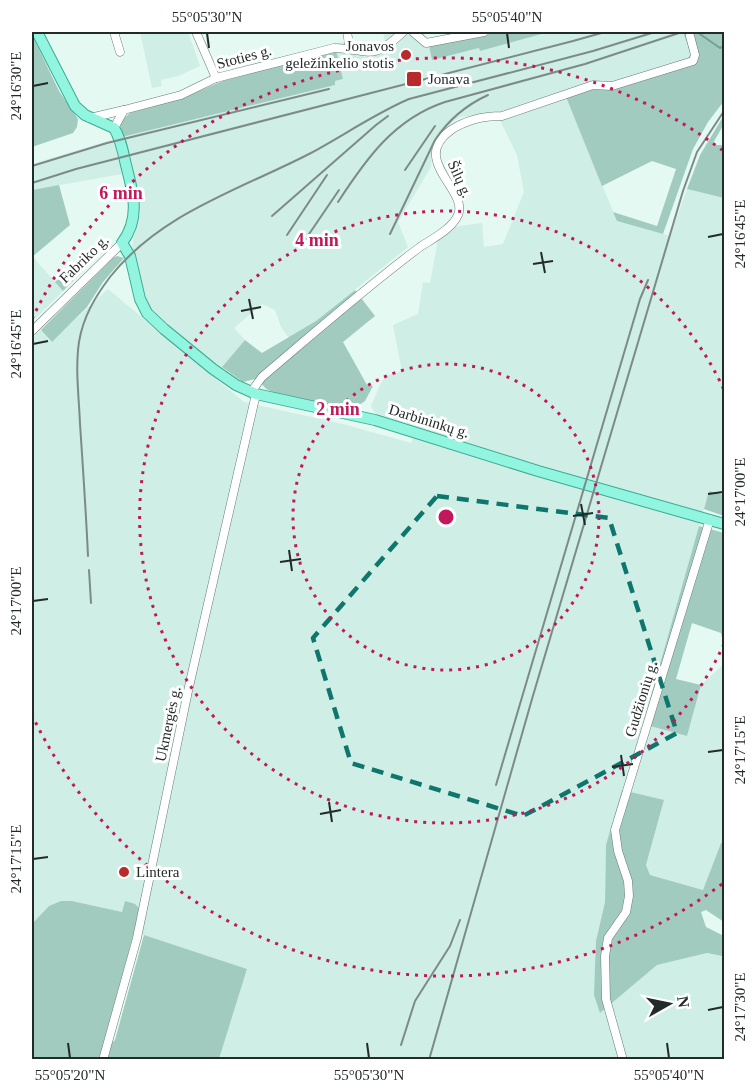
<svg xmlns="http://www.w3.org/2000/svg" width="756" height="1091" viewBox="0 0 756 1091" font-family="Georgia,serif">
  <rect width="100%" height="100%" fill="#e3f9f2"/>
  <!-- built -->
  <g fill="#cfeee5">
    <path d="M140,32H188L200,66L178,76L161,80L162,86L152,88Z"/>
    <path d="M383,32H422L423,38L428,42L432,60L479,48L480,51L549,32H683L691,54L688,58L613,83L564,92L617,221L670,236L687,189L724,198V495L709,491L643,723L687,736L701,685L724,664V843H721L703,890L650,875L646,865L664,801L606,845L605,902L596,941L600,1013L657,965L707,953L721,956L724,953V1059H219L247,969L134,932L139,908L125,902L122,912L72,901L49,906L32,924V338L41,330L51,342L108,289L244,402L343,424L411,443L417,427L375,413L371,406L381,383L386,376L402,371L393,325L418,314L423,282L430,283L438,240L452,227L482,223L484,247L503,244L524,192L517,155L496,112L460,117L449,125L438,139L432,151L431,167L398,222L408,247L316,321L289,338L281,327L275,310L262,304L234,328L245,340L222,367L186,342L153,312L148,305L134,257L132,245L140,214L139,202L122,137L335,85V81L343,79L334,44L352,40L354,44L359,48H375L385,41Z"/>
    <path d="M115,139L122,174L32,190V164Z"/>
    <path d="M32,256L63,291L32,322Z"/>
  </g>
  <!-- green -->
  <g fill="#a2cbbf">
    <path d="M476,32H549L480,51L479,48L432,60L428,42Z"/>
    <path d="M683,32H724V101L708,122L693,149L663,234L617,221L613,212L657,226L676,169L652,161L602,186L564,92L595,81L613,83L688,58L691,54Z"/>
    <path d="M32,35L59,91L78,119L77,127L73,133L32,147L33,104L32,100Z"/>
    <path d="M336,50L343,79L335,81V85L122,137L120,125L122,120L130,113L183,98L227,79Z"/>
    <path d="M724,115V124L713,143L716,145H724V198L687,189L700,155Z"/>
    <path d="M59,185L70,225L32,257V190Z"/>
    <path d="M83,255L91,263L63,291L55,282Z"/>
    <path d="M117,256L124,258L103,282L87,307L52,342L41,330L113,258Z"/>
    <path d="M355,290L375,316L343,342L367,385L373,386L365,401L356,407C342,408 281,397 268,390C263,387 262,382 255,379L243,382L222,367L245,340L262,353L316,321Z"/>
    <path d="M709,491L724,495V516L704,509Z"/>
    <path d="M699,526L724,533V647L721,633L692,623L676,679L701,685L687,736L643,724Z"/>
    <path d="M622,790L664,800L646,865L650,875L703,890L721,843H724V875L722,889L724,891V922L706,910L701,912L706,927L724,936V953L722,956L707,953L657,965L600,1013L594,995L596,941L605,902L606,845Z"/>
    <path d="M61,901H72L122,912L125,901L135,904L139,908L134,932L99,1059H32V924L49,906Z"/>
    <path d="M144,935L247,969L219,1059L107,1060L111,1044L115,1040Z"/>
  </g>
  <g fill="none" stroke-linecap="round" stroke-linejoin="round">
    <!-- stream -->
    <path stroke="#6fa193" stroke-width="2" d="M697,32L720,48L724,46"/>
    <defs>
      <g id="minor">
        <path d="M114,32L120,52"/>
        <path d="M196,32L216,78"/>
        <path d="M347,32L350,49"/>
        <path d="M413,32L426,43L484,32"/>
        <path d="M90,118L124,110"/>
        <path d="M114,128L124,110L181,95L216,78L334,48C372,50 372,61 403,32"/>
        <path d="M32,331L122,243"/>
        <path d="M251,392L262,377C314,333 365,288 420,247C432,239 452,229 458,215C469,190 409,160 451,130C466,120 484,116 502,116L593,85L612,86L693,61L695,55L690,36"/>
        <path d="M103,1060L137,938L188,691L256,394"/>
        <path d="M623,1060L606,999L605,956L608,938L626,912L629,896L628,881L618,851L615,830L710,519"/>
      </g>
      <path id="major" d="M37,32L75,106L85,115L114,128C121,139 123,152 126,165C133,192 141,218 122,243L130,256L140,299L147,313L164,329L213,369L236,385L256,394L375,420L538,471L724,524"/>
    </defs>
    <!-- minor casing -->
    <use href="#minor" stroke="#687c76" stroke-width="9"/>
    <!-- major casing -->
    <use href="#major" stroke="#3caa92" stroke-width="12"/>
    <!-- minor -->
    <use href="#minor" stroke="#fff" stroke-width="8"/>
    <!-- major -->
    <use href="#major" stroke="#92f5e0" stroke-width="10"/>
    <!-- rail -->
    <g stroke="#7d8b87" stroke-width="2">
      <path d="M32,166L107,143L329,89"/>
      <path d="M405,170L435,126"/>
      <path d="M32,183L76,169L573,41L605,32"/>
      <path d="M338,202C366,159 394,119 445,102L585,64L679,33"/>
      <path d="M272,216L376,125L388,116"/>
      <path d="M390,234L435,140C449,119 466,105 488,95"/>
      <path d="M287,235L327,175"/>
      <path d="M305,240L339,190"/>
      <path d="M88,556C86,512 83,468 80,424C79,397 75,369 79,342C83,317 95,297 110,277C161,213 239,190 309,154C343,136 374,114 409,99L593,51L655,32"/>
      <path d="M89,570L91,603"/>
      <path d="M496,785L640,299L648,280"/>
      <path d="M401,1045L415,1001L450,946L460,920"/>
      <path d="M429,1060L532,699L683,191L697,152L724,111"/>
    </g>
  </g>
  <!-- marked area -->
  <path fill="none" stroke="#0f766e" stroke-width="4.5" stroke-dasharray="12 8" stroke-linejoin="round" d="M437,496L609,518L677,733L523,816L351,763L313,638Z"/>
  <!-- ticks -->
  <path fill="none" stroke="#232b29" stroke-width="2" d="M207,33L209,48M507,33L509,48M33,86L48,83M708,237L723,234M541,252L545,273M533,264L553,261M249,299L253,319M241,311L261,307M33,344L48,341M708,494L723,492M581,504L585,525M573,516L593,513M289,550L292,571M280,562L301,559M33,601L48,599M708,752L723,750M621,755L624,776M612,767L633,764M329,802L332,822M320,814L341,810M33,859L48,857M708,1010L723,1007M68,1043L70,1058M367,1043L369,1058M667,1043L669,1058"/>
  <!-- distance rings -->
  <g fill="none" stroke="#c2185b" stroke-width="3" stroke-dasharray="3 6">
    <circle cx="446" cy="517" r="153"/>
    <path d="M724 644A306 306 0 1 1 724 390"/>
    <path d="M722 884A459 459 0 0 1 32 715M32 319A459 459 0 0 1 722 150"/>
  </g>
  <!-- markers -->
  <g fill="#b92a2d" stroke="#fff" stroke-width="2">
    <circle cx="406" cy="55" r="6"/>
    <rect x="406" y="71" width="16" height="16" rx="3"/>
    <circle cx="124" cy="872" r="6"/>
  </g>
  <g text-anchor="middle" stroke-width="6" stroke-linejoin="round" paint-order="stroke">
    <!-- poi labels -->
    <g font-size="15" fill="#232b29" stroke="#fff" text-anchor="start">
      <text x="394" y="51" text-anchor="end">Jonavos<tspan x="394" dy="17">geležinkelio stotis</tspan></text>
      <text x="428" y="84">Jonava</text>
      <text x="136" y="877">Lintera</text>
    </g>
    <!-- street labels -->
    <g font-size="15" fill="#232b29" stroke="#fff">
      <text transform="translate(244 57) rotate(-15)" y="5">Stoties g.</text>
      <text transform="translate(460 179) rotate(66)" y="5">Šilų g.</text>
      <text transform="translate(84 259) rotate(-44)" y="5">Fabriko g.</text>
      <text transform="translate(429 421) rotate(17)" y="5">Darbininkų g.</text>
      <text transform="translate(641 699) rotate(-73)" y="5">Gudžionių g.</text>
      <text transform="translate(168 724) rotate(-78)" y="5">Ukmergės g.</text>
    </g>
  </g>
  <circle cx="446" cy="517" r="9" fill="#c2185b" stroke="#fff" stroke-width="3"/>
  <g font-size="18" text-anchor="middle" font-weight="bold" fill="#c2185b" stroke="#fff" stroke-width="6" stroke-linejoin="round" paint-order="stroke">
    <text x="121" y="199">6 min</text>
    <text x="317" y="246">4 min</text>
    <text x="338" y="415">2 min</text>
  </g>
  <!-- border -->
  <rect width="756" height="1091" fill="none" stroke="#ffffff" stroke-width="66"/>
  <!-- north arrow -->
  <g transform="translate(669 1004) rotate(81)" stroke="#ffffff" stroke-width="4.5" paint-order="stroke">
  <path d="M0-4.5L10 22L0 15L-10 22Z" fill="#232b29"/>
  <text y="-9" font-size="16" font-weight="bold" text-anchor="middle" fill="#232b29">N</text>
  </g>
  <rect x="33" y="33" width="690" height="1025" fill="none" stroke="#232b29" stroke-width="2"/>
  <g font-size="15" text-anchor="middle" fill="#232b29">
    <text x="207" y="22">55°05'30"N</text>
    <text x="507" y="22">55°05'40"N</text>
    <text transform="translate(16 86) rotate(-90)" y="5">24°16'30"E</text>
    <text transform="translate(740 234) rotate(-90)" y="5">24°16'45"E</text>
    <text transform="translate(16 344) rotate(-90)" y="5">24°16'45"E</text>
    <text transform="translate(740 492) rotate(-90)" y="5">24°17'00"E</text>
    <text transform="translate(16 601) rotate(-90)" y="5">24°17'00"E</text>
    <text transform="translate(740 750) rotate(-90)" y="5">24°17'15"E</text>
    <text transform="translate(16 859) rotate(-90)" y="5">24°17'15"E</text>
    <text transform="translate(740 1007) rotate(-90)" y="5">24°17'30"E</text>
    <text x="70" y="1080">55°05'20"N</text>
    <text x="369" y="1080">55°05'30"N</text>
    <text x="669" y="1080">55°05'40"N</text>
  </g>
</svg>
